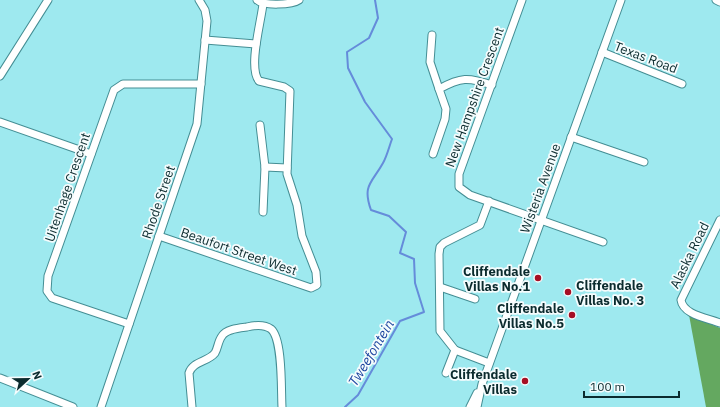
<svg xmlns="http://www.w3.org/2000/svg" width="720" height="407" viewBox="0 0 720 407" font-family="'IBM Plex Sans',sans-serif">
  <rect width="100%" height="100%" fill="#9ee9ef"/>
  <!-- forest -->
  <path fill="#64a860" d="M689,315L720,328V407H706Z"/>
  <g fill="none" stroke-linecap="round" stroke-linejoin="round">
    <!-- stream -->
    <path stroke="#658cda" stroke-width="2" d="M345,407L358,395L400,321L424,312L415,283L414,259L400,253L406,232L389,216L371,210C362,185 372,183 383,163C387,156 389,147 392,139L365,102L348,68L347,52L369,38L378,18L375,0"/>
    <defs>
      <g id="minor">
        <path d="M257,0C263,6 292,5 299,0"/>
        <path d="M522,0L459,174V187L470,195L603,242"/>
        <path d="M716,0L720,2"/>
        <path d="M432,35L430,62L439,89"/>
        <path d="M205,40L256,44"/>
        <path d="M602,52L682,84"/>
        <path d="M0,76L48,0"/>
        <path d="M0,122L91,154"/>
        <path d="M260,125L265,167"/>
        <path d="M571,137L644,162"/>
        <path d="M433,154L445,119L446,109L439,89C461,77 468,77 492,85"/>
        <path d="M489,201L480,225L444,243L440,247L439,254L440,331L455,350L489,363"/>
        <path d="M263,212L265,167L287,168"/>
        <path d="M720,220L681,300C683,315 708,318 720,323"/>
        <path d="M159,236L311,288L317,285L316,272L302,236L297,205L287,174L290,91L284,87L259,81C248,68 261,22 263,4"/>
        <path d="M440,287L475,299"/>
        <path d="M129,324L52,298L47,291L48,276L114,90L123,84H201"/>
        <path d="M446,373L455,350"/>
        <path d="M0,378L73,407"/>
        <path d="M101,407L197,124L207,21L205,10L199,0"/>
        <path d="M192,407L189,373C193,361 208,362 215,353C218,348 218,341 222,336C226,329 239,328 247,327C255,325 264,324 271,329C283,339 281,391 282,407"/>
        <path d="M470,407L477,393"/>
        <path d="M477,407L482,384L621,0"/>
      </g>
    </defs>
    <!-- minor casing -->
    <use href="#minor" stroke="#448e94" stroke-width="9"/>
    <!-- minor -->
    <use href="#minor" stroke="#fff" stroke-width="7"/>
  </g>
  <!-- markers -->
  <g fill="#a60e23" stroke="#f5fcfd" stroke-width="1.5">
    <circle cx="538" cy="278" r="4"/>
    <circle cx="568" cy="292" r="4"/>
    <circle cx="572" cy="315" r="4"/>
    <circle cx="525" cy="381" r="4"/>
  </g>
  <g text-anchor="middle" stroke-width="3.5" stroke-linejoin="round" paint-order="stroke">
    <!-- street labels -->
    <g font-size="13" fill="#0b2b2e" stroke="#f5fcfd">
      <text transform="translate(646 57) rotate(21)" y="5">Texas Road</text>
      <text transform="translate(474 97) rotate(-70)" y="5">New Hampshire Crescent</text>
      <text transform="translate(67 187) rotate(-71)" y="5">Uitenhage Crescent</text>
      <text transform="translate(540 188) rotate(-70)" y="5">Wisteria Avenue</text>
      <text transform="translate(158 202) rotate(-71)" y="5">Rhode Street</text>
      <text transform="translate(239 251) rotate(19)" y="5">Beaufort Street West</text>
      <text transform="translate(689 255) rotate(-64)" y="5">Alaska Road</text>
    </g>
    <!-- poi labels -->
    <g font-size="13" font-weight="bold" fill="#0b2b2e" stroke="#f5fcfd" text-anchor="end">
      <text x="530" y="276">Cliffendale<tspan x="530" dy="15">Villas No.1</tspan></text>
      <text x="576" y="290" text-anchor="start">Cliffendale<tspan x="576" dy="15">Villas No. 3</tspan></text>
      <text x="564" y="313">Cliffendale<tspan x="564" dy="15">Villas No.5</tspan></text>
      <text x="517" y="379">Cliffendale<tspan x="517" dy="15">Villas</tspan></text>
    </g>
    <!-- water labels -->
    <g font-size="14" font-style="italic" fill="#1b449f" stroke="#f5fcfd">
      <text transform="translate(371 353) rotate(-59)" y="5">Tweefontein</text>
    </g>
  </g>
  <!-- north arrow -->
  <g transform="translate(28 379) rotate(68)" stroke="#f5fcfd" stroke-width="3" paint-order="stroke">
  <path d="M0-3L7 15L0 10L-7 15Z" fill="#0b2b2e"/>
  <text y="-6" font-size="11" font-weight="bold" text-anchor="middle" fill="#0b2b2e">N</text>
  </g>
  <!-- scale -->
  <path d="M584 391v6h95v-6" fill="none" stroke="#0b2b2e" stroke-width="2"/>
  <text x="590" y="391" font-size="12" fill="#0b2b2e" stroke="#f5fcfd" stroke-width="3" paint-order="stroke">100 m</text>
</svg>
